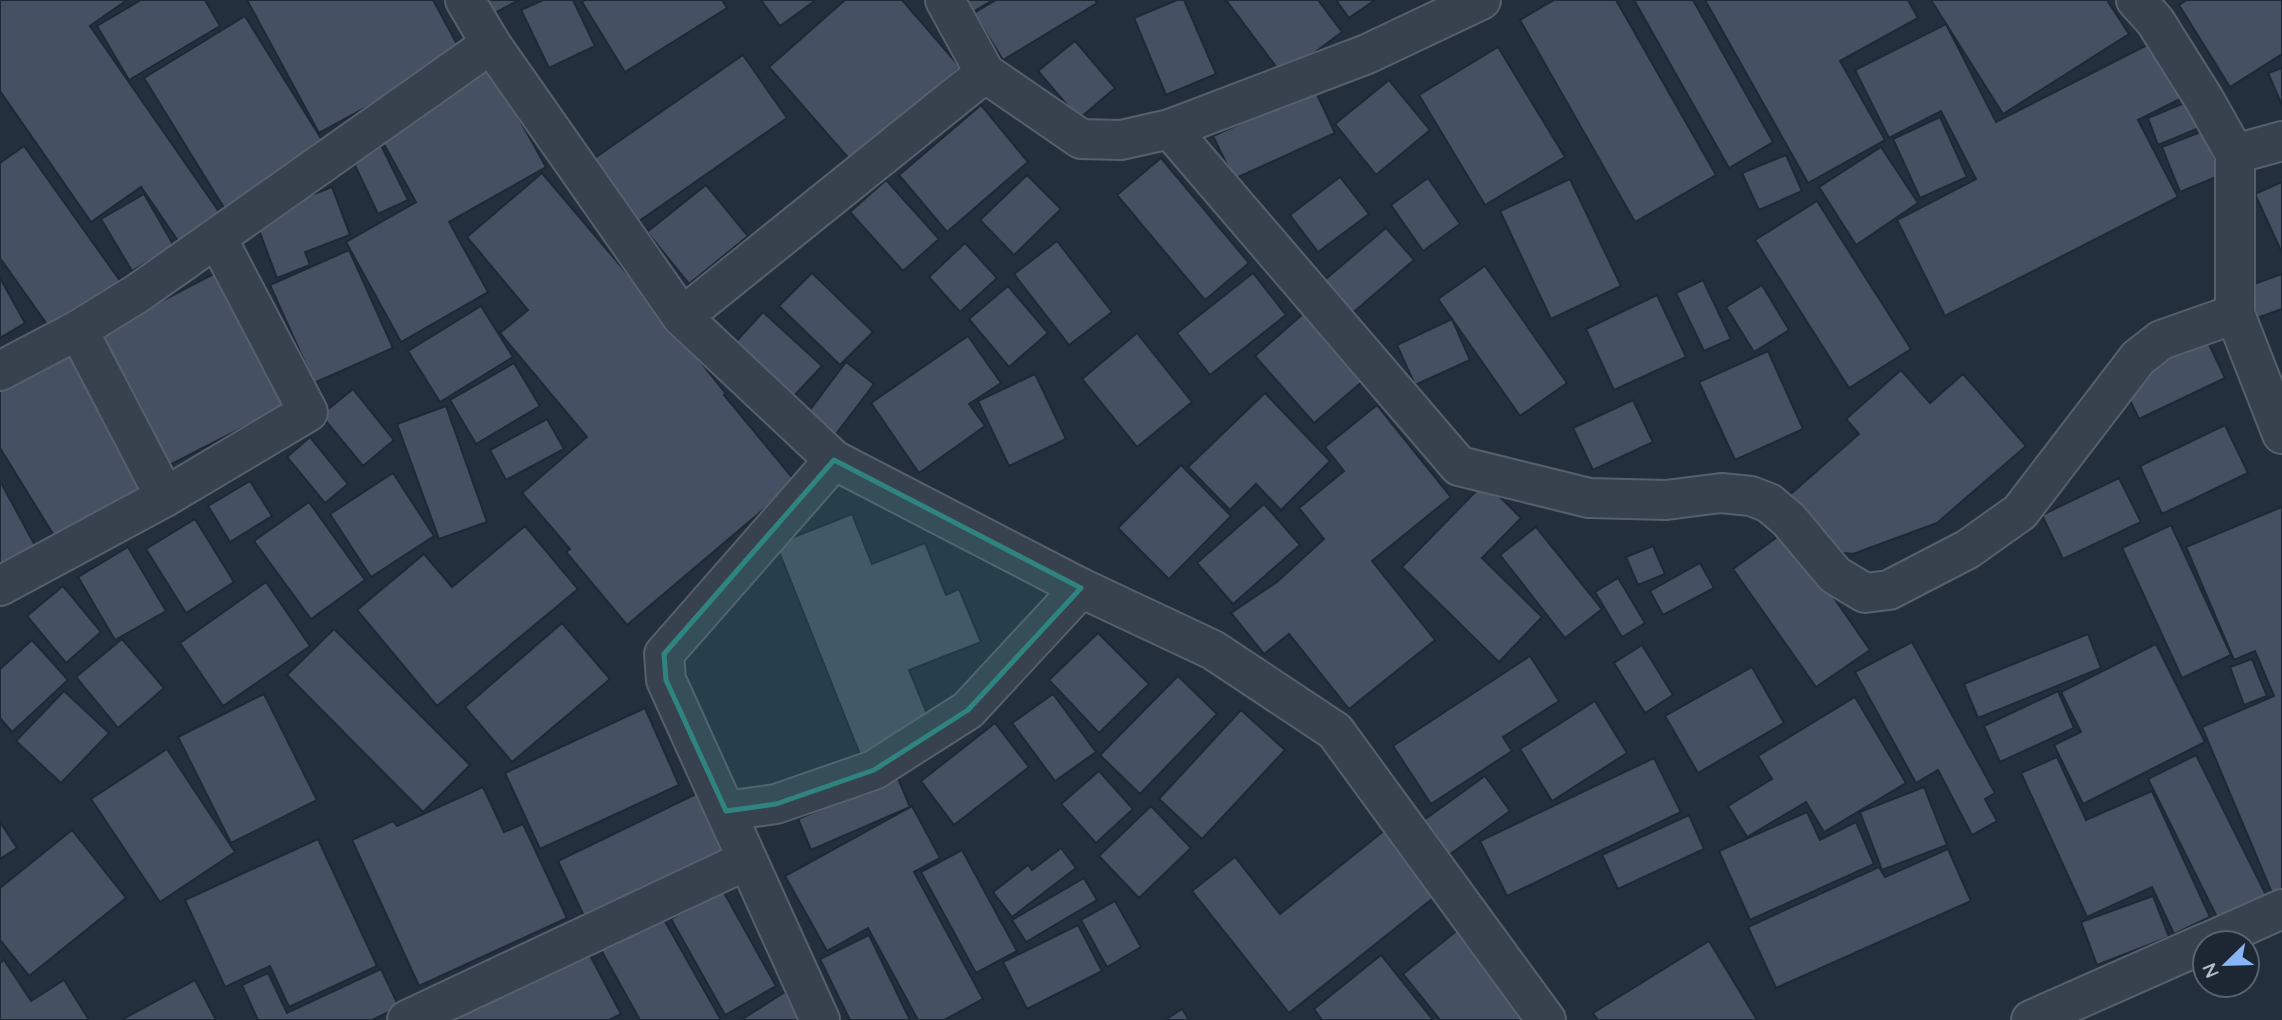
<svg xmlns="http://www.w3.org/2000/svg" width="2282" height="1020" viewBox="0 0 2282 1020" font-family="Quicksand,sans-serif">
  <rect width="100%" height="100%" fill="#242f3e"/>
  <!-- building -->
  <g fill="#455162" stroke="#1f2835" stroke-width="2">
    <path d="M0,0H127L90,26L224,219L183,248L141,187L91,222L0,91Z"/>
    <path d="M141,0H205L220,26L129,80L97,26Z"/>
    <path d="M247,0H433L463,55L319,133Z"/>
    <path d="M481,0H519L489,16Z"/>
    <path d="M543,0H573L595,46L549,68L521,10Z"/>
    <path d="M585,0H722L727,8L625,72L582,2Z"/>
    <path d="M761,0H816L780,26Z"/>
    <path d="M845,0H902L960,67L851,161L769,67Z"/>
    <path d="M963,0H993L971,13Z"/>
    <path d="M996,0H1095L1097,3L1003,60L974,13Z"/>
    <path d="M1177,0H1184L1216,74L1166,95L1134,18Z"/>
    <path d="M1226,0H1318L1342,32L1283,76Z"/>
    <path d="M1336,0H1375L1349,18Z"/>
    <path d="M1554,0H1616L1716,175L1635,222L1520,20Z"/>
    <path d="M1634,0H1693L1773,142L1729,168Z"/>
    <path d="M1705,0H1908L1918,18L1840,61L1885,140L1808,183Z"/>
    <path d="M1931,0H2107L2129,34L2003,114Z"/>
    <path d="M2187,0H2282V54L2230,87L2179,5Z"/>
    <path d="M245,16L330,153L229,216L144,78Z"/>
    <path d="M1946,24L1996,122L2153,42L2182,98L2138,120L2178,197L1945,316L1897,220L1976,179L1941,111L1889,138L1855,70Z"/>
    <path d="M1075,41L1115,88L1079,119L1038,71Z"/>
    <path d="M1498,47L1565,157L1485,205L1419,95Z"/>
    <path d="M743,55L787,118L632,226L589,162Z"/>
    <path d="M489,65L546,167L449,222L488,292L401,342L346,242L416,202L375,128Z"/>
    <path d="M2282,68V105L2268,73Z"/>
    <path d="M1389,80L1430,130L1376,175L1335,124Z"/>
    <path d="M1315,90L1335,133L1234,179L1213,136Z"/>
    <path d="M2189,101L2199,128L2158,145L2148,118Z"/>
    <path d="M981,105L1028,162L947,232L899,175Z"/>
    <path d="M1940,117L1967,177L1920,198L1893,139Z"/>
    <path d="M2203,131L2221,175L2180,192L2162,147Z"/>
    <path d="M381,145L408,200L378,214L352,159Z"/>
    <path d="M24,146L123,285L54,334L0,258V163Z"/>
    <path d="M1881,147L1918,203L1856,245L1819,187Z"/>
    <path d="M1786,155L1802,191L1759,210L1742,173Z"/>
    <path d="M1161,158L1249,263L1205,300L1117,195Z"/>
    <path d="M542,173L680,336L726,394L724,395L796,482L627,625L566,552L570,549L522,493L587,437L500,333L528,310L467,237Z"/>
    <path d="M1027,175L1061,209L1014,255L980,220Z"/>
    <path d="M1340,177L1369,214L1318,252L1290,215Z"/>
    <path d="M1428,178L1460,224L1423,251L1391,205Z"/>
    <path d="M1570,179L1621,286L1551,319L1500,211Z"/>
    <path d="M886,180L939,239L903,271L850,212Z"/>
    <path d="M2282,182V253L2255,194Z"/>
    <path d="M706,185L748,236L689,284L647,232Z"/>
    <path d="M332,187L350,235L305,252L310,265L277,278L254,217Z"/>
    <path d="M144,194L174,246L132,271L101,219Z"/>
    <path d="M1817,201L1911,349L1849,388L1755,240Z"/>
    <path d="M1386,228L1414,260L1349,316L1321,283Z"/>
    <path d="M1057,241L1112,312L1069,345L1014,274Z"/>
    <path d="M965,243L997,278L960,312L929,277Z"/>
    <path d="M349,250L393,348L314,383L270,285Z"/>
    <path d="M1485,266L1567,383L1520,416L1438,299Z"/>
    <path d="M225,268L294,401L164,468L94,336Z"/>
    <path d="M812,273L873,332L840,365L779,306Z"/>
    <path d="M1253,273L1286,315L1210,375L1177,333Z"/>
    <path d="M2282,274V309L2251,320L2240,289Z"/>
    <path d="M0,278L25,323L0,338Z"/>
    <path d="M1703,280L1731,339L1704,351L1676,293Z"/>
    <path d="M1762,285L1789,330L1754,352L1726,307Z"/>
    <path d="M1008,286L1048,333L1009,367L969,319Z"/>
    <path d="M1657,295L1686,357L1614,390L1586,329Z"/>
    <path d="M481,306L513,357L440,402L408,351Z"/>
    <path d="M763,312L822,366L791,399L733,345Z"/>
    <path d="M1304,313L1363,381L1314,423L1255,356Z"/>
    <path d="M1452,319L1470,360L1415,385L1397,345Z"/>
    <path d="M1137,333L1192,402L1137,447L1082,379Z"/>
    <path d="M968,336L1001,383L969,404L985,426L919,473L871,403Z"/>
    <path d="M2207,340L2225,378L2139,419L2121,381Z"/>
    <path d="M65,346L150,485L58,542L0,448V386Z"/>
    <path d="M1768,351L1803,429L1735,460L1699,382Z"/>
    <path d="M846,362L874,384L836,434L807,414Z"/>
    <path d="M514,363L540,406L476,444L450,400Z"/>
    <path d="M1901,370L1930,403L1963,374L2026,446L1937,523L1853,554L1834,552L1785,499L1859,434L1846,419Z"/>
    <path d="M1035,374L1066,439L1009,466L978,401Z"/>
    <path d="M353,389L394,440L363,466L321,415Z"/>
    <path d="M1265,393L1330,461L1281,510L1256,484L1230,510L1188,467Z"/>
    <path d="M1633,400L1653,442L1593,470L1573,428Z"/>
    <path d="M1377,405L1451,497L1372,561L1435,640L1349,709L1289,634L1264,654L1231,613L1277,582L1324,539L1299,508L1344,471L1325,447Z"/>
    <path d="M446,406L487,522L439,539L397,424Z"/>
    <path d="M547,419L564,449L506,480L490,450Z"/>
    <path d="M2225,425L2248,473L2162,514L2140,466Z"/>
    <path d="M310,437L348,484L325,503L287,457Z"/>
    <path d="M1181,465L1231,516L1169,579L1118,528Z"/>
    <path d="M393,473L434,536L371,577L330,514Z"/>
    <path d="M2119,478L2141,522L2063,559L2042,515Z"/>
    <path d="M0,481L38,551L0,572Z"/>
    <path d="M250,481L272,516L230,542L208,506Z"/>
    <path d="M1485,482L1521,518L1482,558L1542,617L1499,662L1402,567Z"/>
    <path d="M309,502L365,580L311,619L254,541Z"/>
    <path d="M1264,504L1300,545L1233,604L1197,563Z"/>
    <path d="M2282,507V889L2272,893L2202,727L2274,696L2255,651L2234,660L2186,547Z"/>
    <path d="M852,514L872,564L925,543L946,595L959,589L981,642L909,670L933,728L861,757L776,544Z"/>
    <path d="M195,519L234,582L186,613L146,549Z"/>
    <path d="M2171,525L2231,655L2182,678L2122,548Z"/>
    <path d="M525,526L578,589L437,706L357,610L424,554L452,587Z"/>
    <path d="M1536,527L1602,609L1565,638L1500,555Z"/>
    <path d="M1787,530L1870,650L1816,687L1733,569Z"/>
    <path d="M1653,546L1665,574L1638,585L1626,557Z"/>
    <path d="M128,547L166,611L115,640L78,577Z"/>
    <path d="M1700,563L1714,588L1663,615L1650,591Z"/>
    <path d="M1618,578L1645,623L1622,637L1595,592Z"/>
    <path d="M266,582L310,646L223,706L180,643Z"/>
    <path d="M63,586L101,632L66,663L27,616Z"/>
    <path d="M562,623L610,679L512,762L465,707Z"/>
    <path d="M334,629L470,765L423,812L287,675Z"/>
    <path d="M1098,633L1149,684L1099,733L1049,680Z"/>
    <path d="M2088,634L2101,668L1978,718L1964,684Z"/>
    <path d="M122,639L164,688L118,728L76,677Z"/>
    <path d="M32,640L68,680L12,732L0,718V669Z"/>
    <path d="M1912,642L1995,793L1985,799L1997,821L1972,835L1938,770L1916,783L1855,672Z"/>
    <path d="M2156,644L2205,742L2083,804L2054,745L2081,732L2061,692Z"/>
    <path d="M1642,645L1673,695L1645,713L1614,663Z"/>
    <path d="M1530,656L1559,701L1503,737L1512,751L1431,804L1393,746Z"/>
    <path d="M2252,659L2267,696L2244,705L2230,667Z"/>
    <path d="M1752,667L1784,723L1698,773L1665,716Z"/>
    <path d="M1178,676L1217,714L1140,794L1100,755Z"/>
    <path d="M64,691L109,733L61,783L16,741Z"/>
    <path d="M2058,691L2074,728L2000,762L1984,726Z"/>
    <path d="M264,694L317,800L231,843L178,737Z"/>
    <path d="M1053,694L1096,752L1055,781L1012,723Z"/>
    <path d="M1855,697L1906,783L1824,832L1806,802L1747,837L1728,806L1772,779L1758,756Z"/>
    <path d="M1595,701L1627,753L1552,801L1520,749Z"/>
    <path d="M645,708L679,785L540,849L505,773Z"/>
    <path d="M1241,710L1285,750L1202,839L1159,799Z"/>
    <path d="M995,723L1029,767L954,825L921,781Z"/>
    <path d="M167,749L235,852L160,902L91,799Z"/>
    <path d="M2196,755L2267,897L2219,921L2148,779Z"/>
    <path d="M2057,757L2086,820L2152,791L2210,917L2174,934L2152,887L2087,917L2021,773Z"/>
    <path d="M1654,758L1681,812L1507,896L1480,841Z"/>
    <path d="M1099,771L1133,809L1096,843L1061,804Z"/>
    <path d="M897,776L910,807L811,850L798,819Z"/>
    <path d="M1485,776L1510,811L1449,855L1424,820Z"/>
    <path d="M483,787L504,832L523,824L567,918L419,986L352,840L393,821L397,826Z"/>
    <path d="M1924,787L1947,845L1882,870L1860,812Z"/>
    <path d="M696,794L723,851L585,918L558,861Z"/>
    <path d="M912,806L940,858L914,872L983,999L944,1020H918L868,928L827,951L785,876Z"/>
    <path d="M1151,806L1191,848L1139,898L1099,856Z"/>
    <path d="M1807,812L1820,840L1856,822L1874,864L1750,920L1719,851Z"/>
    <path d="M1689,815L1704,849L1618,889L1602,855Z"/>
    <path d="M0,822L17,848L0,859Z"/>
    <path d="M72,830L126,898L29,976L0,940V888Z"/>
    <path d="M1385,830L1437,895L1289,1013L1192,891L1235,857L1280,914Z"/>
    <path d="M318,839L377,966L289,1007L270,966L225,987L185,900Z"/>
    <path d="M1061,848L1076,868L1012,917L993,892L1028,865L1032,870Z"/>
    <path d="M1948,849L1971,901L1776,988L1748,927L1879,867L1885,877Z"/>
    <path d="M962,850L1017,951L976,973L921,872Z"/>
    <path d="M1084,878L1097,900L1026,942L1012,920Z"/>
    <path d="M722,889L776,986L725,1015L671,919Z"/>
    <path d="M2153,896L2169,937L2097,965L2081,922Z"/>
    <path d="M1115,901L1141,947L1107,967L1081,920Z"/>
    <path d="M662,916L721,1020H640L601,950Z"/>
    <path d="M1078,925L1102,971L1027,1009L1003,962Z"/>
    <path d="M1459,929L1532,1020H1440L1403,974Z"/>
    <path d="M869,935L910,1020H850L820,959Z"/>
    <path d="M1709,941L1757,1020H1598L1593,1013Z"/>
    <path d="M584,944L621,1014L609,1020H440Z"/>
    <path d="M1381,955L1433,1020H1322L1314,1009Z"/>
    <path d="M4,960L31,1001L64,980L89,1020H0V963Z"/>
    <path d="M381,969L399,1007L372,1020H258L242,985L268,973L287,1013Z"/>
    <path d="M195,980L216,1020H121Z"/>
    <path d="M785,992L803,1020H741Z"/>
    <path d="M1182,1009L1189,1020H1165Z"/>
  </g>
  <g fill="none" stroke-linecap="round" stroke-linejoin="round">
    <defs>
      <g id="minor">
        <path d="M465,0L491,44L682,317L834,460L1081,588L1213,650L1335,731L1546,1020"/>
        <path d="M945,0L985,73L1081,139L1121,140L1170,129L1367,54L1481,0"/>
        <path d="M2136,0L2155,21L2204,99L2235,154V314L2282,434"/>
        <path d="M1170,129L1459,466L1589,498L1666,500L1721,493L1751,496L1769,503L1789,520L1835,575L1865,593L1889,590L1968,549L2020,512L2138,358L2161,340L2235,314"/>
        <path d="M2235,154L2282,141"/>
        <path d="M682,317L985,73"/>
        <path d="M0,371L78,330L138,293L491,44"/>
        <path d="M165,497L308,412L217,238"/>
        <path d="M0,586L165,497L78,330"/>
        <path d="M726,811L776,804L874,770L968,710L1081,588"/>
        <path d="M2206,943L2282,909"/>
        <path d="M407,1020L747,860"/>
        <path d="M820,1020L666,680L664,654L834,460"/>
        <path d="M2031,1020L2205,943"/>
      </g>
    </defs>
    <!-- minor casing -->
    <use href="#minor" stroke="#565f6c" stroke-width="42"/>
    <!-- minor -->
    <use href="#minor" stroke="#38414e" stroke-width="38"/>
  </g>
  <!-- marked area -->
  <path fill="#308480" fill-opacity="0.2" stroke="#308480" stroke-width="5" stroke-linejoin="round" d="M834,460L1081,588L968,710L874,770L776,804L726,811L666,680L664,654Z"/>
  <!-- north arrow -->
  <g transform="translate(2226 964) rotate(247)"><circle r="33" fill="#1d2633" stroke="#59626f" stroke-width="2"/>
  <path d="M0-5L12 26L0 18L-12 26Z" fill="#8ab4f8"/>
  <text y="-10" font-size="19" font-weight="bold" text-anchor="middle" fill="#b4bcc9">N</text>
  </g>
</svg>
